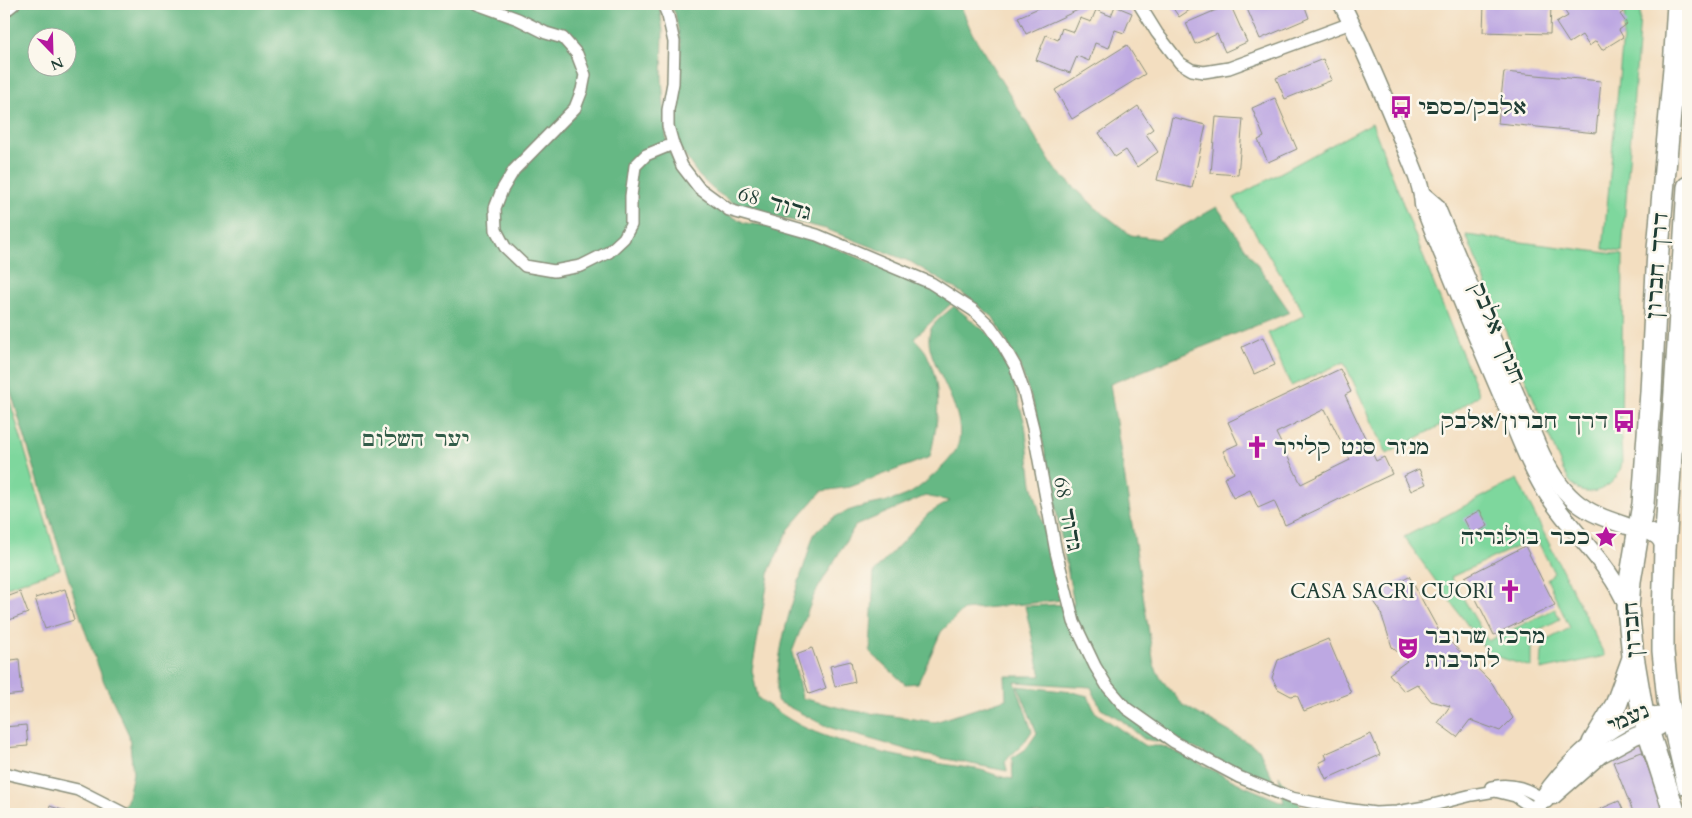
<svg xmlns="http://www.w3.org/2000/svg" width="1692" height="818" viewBox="0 0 1692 818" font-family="Cardo,'Frank Ruhl Libre',serif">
  <rect width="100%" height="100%" fill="#fbf7ec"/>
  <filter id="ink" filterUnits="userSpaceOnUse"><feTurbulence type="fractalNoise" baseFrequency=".02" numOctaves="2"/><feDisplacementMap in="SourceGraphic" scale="10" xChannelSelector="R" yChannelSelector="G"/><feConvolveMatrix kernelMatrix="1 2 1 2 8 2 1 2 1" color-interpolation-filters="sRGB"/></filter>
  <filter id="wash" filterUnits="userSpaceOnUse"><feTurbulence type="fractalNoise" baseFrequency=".0096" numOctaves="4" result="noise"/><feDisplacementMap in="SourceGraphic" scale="20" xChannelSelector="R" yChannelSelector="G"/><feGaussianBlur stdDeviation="1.12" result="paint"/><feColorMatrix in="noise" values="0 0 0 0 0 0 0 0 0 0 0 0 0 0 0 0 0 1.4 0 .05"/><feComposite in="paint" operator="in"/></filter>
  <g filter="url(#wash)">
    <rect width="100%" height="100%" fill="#f3dec0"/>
    <!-- green -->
    <g fill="#7ed79d" stroke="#4e8a68">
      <path d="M1626,4H1641L1622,252L1603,249Z"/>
      <path d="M1372,123L1435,287L1479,395L1451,414L1441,425L1387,454L1344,362L1291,386L1268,333L1305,315L1234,198Z"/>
      <path d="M1466,235L1623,255L1621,443C1621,450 1623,460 1621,467C1617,483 1597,496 1581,491C1572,487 1567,477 1563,470Z"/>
      <path d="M4,381L60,569L4,588Z"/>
      <path d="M1517,479L1605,656L1541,670L1542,652L1547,640L1570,628L1547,579L1554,573L1536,538L1451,577L1488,641L1555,609L1560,619L1527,636L1531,645V667L1491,655L1479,641L1404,537Z"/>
    </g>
    <!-- forest -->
    <g fill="#66b884" stroke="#427a5c" fill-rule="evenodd">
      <path d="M4,4H659L663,31L662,78L667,149L705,203L745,223L777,227L818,241L911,279L954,301L914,338C919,344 926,350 928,357C943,390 938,423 930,457L850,487L822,491L789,529L770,569L752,670L758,698C774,709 791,722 810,730C862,752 920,761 976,769C988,771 1000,778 1013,779L1012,758L1026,749L1037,733L1018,686L1072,692L1088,696L1095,712L1145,746H1162L1187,757L1242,785L1284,803L1279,776L1307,814H117L127,801L133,773L129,735L104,682L84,628L4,370ZM38,38H68V68H38Z"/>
      <path d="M669,4H960L972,33L1054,168L1096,208L1131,235L1159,239L1217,207L1290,312L1110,384L1154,665L1161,679L1183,705L1259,749L1278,791L1194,748L1144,739L1120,719L1101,709L1091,687L1015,682L1032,731L1023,744L1005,761L1007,771L926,755L828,727L777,701C775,653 791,605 806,560C809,552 811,538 816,532C820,527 835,516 841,514C860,504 888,504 907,495C917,491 946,465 952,456C982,417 914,356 932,327C937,319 948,312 954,306L998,342L1012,378L1025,424L1032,484L1063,600L963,610L941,632L918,683L905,684L870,652L874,572L928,514L950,501L925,496L855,526L814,595L792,652L802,698L848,710L935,722L1006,699L1005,676H1041L1025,606L1074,604L1047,462L1036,412L1020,366L993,317L962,293L911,262L826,229L741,208L715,191L699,176L679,147L676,130L681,45L675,13Z"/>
    </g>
    <g id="blocks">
      <!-- building -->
      <g fill="#bda8e2" fill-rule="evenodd">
        <path d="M1040,4H1091L1026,34L1018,17L1041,7Z"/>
        <path d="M1170,4H1199L1179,17Z"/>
        <path d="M1230,4L1247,42L1225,52L1217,34L1195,44L1186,23Z"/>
        <path d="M1245,4H1304L1309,18L1260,39Z"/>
        <path d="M1484,4H1551L1550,34L1483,32Z"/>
        <path d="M1566,4H1627L1630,8L1620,14L1627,24L1619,30L1623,37L1602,50L1596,41L1589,46L1582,35L1569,43L1556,23L1568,16L1562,7Z"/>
        <path d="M1115,6L1132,13L1124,33L1115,30L1109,48L1095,43L1089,61L1077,56L1070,73L1036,60L1046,35L1058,40L1062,28L1074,32L1080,18L1091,22L1096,10L1111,16Z"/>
        <path d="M1127,45L1145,74L1072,119L1055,90Z"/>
        <path d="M1323,59L1332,80L1285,99L1276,78Z"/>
        <path d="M1504,72L1601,81L1596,133L1498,123Z"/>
        <path d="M1275,98L1297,149L1268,162L1258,140L1264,137L1252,108Z"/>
        <path d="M1138,106L1153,129L1146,134L1158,152L1137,167L1126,150L1115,157L1099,133Z"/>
        <path d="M1172,117L1206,125L1192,188L1157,180Z"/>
        <path d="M1216,117L1243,119L1238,175L1211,173Z"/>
        <path d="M1263,337L1275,365L1254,374L1242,347Z"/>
        <path d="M1340,369L1351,392L1345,395L1376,461L1384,457L1392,474L1285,525L1274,501L1258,508L1250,490L1233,498L1224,478L1234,473L1223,451L1238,444L1228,422ZM1325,409L1350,460L1301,484L1276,433Z"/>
        <path d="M1419,469L1426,484L1411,491L1404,476Z"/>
        <path d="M1480,510L1488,526L1472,535L1464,519Z"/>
        <path d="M1525,546L1555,605L1494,635L1465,577Z"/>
        <path d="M1409,576L1439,631L1492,683L1513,718L1500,731L1470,720L1457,737L1438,723L1450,706L1431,701L1417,684L1404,691L1389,674L1407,661L1392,647L1380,610L1370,596Z"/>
        <path d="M65,589L74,620L45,629L35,598Z"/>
        <path d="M20,592L28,613L4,622V598Z"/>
        <path d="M1328,639L1351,693L1304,711L1297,695L1291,696L1278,689L1272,678L1278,660Z"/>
        <path d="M812,648L826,688L809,694L796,654Z"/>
        <path d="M19,659L22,694L4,696V661Z"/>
        <path d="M851,661L855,682L835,687L830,666Z"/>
        <path d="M26,725L28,746L4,748V727Z"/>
        <path d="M1371,734L1380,755L1326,779L1319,763L1327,759L1325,754Z"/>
        <path d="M1642,752L1665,811L1656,814H1634L1613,762Z"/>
        <path d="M1619,801L1625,814H1590L1605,807Z"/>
        <path d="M50,806L74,814H47Z"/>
      </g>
    </g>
  </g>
  <g filter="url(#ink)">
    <use href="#blocks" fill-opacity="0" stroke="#898e7a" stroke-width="1"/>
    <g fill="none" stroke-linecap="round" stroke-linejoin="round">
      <defs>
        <g id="street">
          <path d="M477,4L518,19L546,33L563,38L577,54L585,75L582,90L575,108L514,170L502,190L495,208L496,230L505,247L525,266L554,271L581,266L609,252L624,238L631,225V196L635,166L646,155L673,144"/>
          <path d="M663,4L668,16L674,42L673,83L668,110V126L673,144L682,166L699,188L729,210L817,235L931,283L973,310L990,326L1000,340L1015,366L1024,392L1033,428L1056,552L1074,622L1095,666L1107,686L1126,708L1174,742L1239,777L1291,798L1345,809L1375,813L1397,812L1425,807L1472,795L1495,791L1515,796L1536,810"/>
          <path d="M1139,4L1157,33L1180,63L1192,70L1204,72L1229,68L1351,23"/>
          <path d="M4,12L14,4"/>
          <path d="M4,773L78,790L125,814"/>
          <path d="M1491,787C1512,782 1529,789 1547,802"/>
        </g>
        <g id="secondary">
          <path d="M1342,4C1364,49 1383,94 1402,140C1410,161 1422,183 1423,205C1448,269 1474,332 1501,394C1514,424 1525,456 1541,484C1566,528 1609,561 1628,608"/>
          <path d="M1422,194L1436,206L1537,444C1546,465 1557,486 1575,501C1590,514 1609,520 1627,526C1637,528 1649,530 1657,536C1661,539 1663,544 1665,549"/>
          <path d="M1553,796L1600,755L1635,736L1659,727"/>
          <path d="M1536,810C1553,776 1604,725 1643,715C1652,713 1664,717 1672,722"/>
        </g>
        <g id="highway">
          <path d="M1688,187L1665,549L1663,618V651L1668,701L1688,785"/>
          <path d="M1593,743L1616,705L1632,661"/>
          <path d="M1675,814L1643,715L1633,656L1628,608L1630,581L1643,504L1651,392L1658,249L1674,68L1678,4"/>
        </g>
      </defs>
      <!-- street casing -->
      <use href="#street" stroke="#898e7a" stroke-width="14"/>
      <!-- secondary casing -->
      <use href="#secondary" stroke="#898e7a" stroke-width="19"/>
      <!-- highway casing -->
      <use href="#highway" stroke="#898e7a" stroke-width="24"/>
      <!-- street -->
      <use href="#street" stroke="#fff" stroke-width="11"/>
      <!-- secondary -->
      <use href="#secondary" stroke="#fff" stroke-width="16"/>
      <!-- highway -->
      <use href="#highway" stroke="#fff" stroke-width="21"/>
    </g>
  </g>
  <!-- icons -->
  <defs>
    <symbol id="bus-bare" viewBox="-9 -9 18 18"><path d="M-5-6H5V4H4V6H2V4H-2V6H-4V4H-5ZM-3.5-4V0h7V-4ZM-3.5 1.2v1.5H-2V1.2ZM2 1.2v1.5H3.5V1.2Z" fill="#b5179e" stroke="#fbf7ec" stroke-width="2.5" paint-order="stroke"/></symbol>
    <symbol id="church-bare" viewBox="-9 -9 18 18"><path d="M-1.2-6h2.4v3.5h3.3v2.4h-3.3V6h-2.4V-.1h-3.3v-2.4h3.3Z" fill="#b5179e" stroke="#fbf7ec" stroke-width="2.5" paint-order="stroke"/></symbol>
    <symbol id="sight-bare" viewBox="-9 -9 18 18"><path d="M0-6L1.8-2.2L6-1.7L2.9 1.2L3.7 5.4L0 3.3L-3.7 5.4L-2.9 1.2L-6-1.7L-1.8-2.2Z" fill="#b5179e" stroke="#fbf7ec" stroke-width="2.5" paint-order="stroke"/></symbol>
    <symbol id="theatre-bare" viewBox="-9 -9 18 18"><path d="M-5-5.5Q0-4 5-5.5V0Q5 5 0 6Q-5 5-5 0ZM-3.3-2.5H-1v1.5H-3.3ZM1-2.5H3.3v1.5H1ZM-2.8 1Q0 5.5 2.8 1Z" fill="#b5179e" stroke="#fbf7ec" stroke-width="2.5" paint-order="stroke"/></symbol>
  </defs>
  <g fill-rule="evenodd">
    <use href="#bus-bare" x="1385" y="91" width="32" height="32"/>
    <use href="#bus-bare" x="1608" y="405" width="32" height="32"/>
    <use href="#church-bare" x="1241" y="431" width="32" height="32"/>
    <use href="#sight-bare" x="1590" y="521" width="32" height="32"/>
    <use href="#church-bare" x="1494" y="575" width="32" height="32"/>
    <use href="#theatre-bare" x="1392" y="632" width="32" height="32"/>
  </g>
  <g text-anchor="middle" stroke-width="5" stroke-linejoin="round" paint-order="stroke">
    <!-- poi labels -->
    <g font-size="21" fill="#1f3d34" stroke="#fbf7ec" text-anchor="start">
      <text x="1418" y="114">אלבק/כספי</text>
      <text x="1608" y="428" text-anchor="end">דרך חברון/אלבק</text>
      <text x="1274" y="454">מנזר סנט קלייר</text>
      <text x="1590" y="544" text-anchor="end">ככר בולגריה</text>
      <text x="1494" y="598" text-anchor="end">CASA SACRI CUORI</text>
      <text x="1425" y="643">מרכז שרובר<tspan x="1425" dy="24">לתרבות</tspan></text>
    </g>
    <!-- street labels -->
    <g font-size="21" fill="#1f3d34" stroke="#fbf7ec">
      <text transform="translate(775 203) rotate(16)" y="7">גדוד 68</text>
      <text transform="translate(1657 266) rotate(-86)" y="7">דרך חברון</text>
      <text transform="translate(1498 333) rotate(67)" y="7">חנוך אלבק</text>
      <text transform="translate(1068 514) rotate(79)" y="7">גדוד 68</text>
      <text transform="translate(1632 630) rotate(-94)" y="7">חברון</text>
      <text transform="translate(1628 718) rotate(-24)" y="7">נעמי</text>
    </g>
    <!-- park labels -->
    <g font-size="21" fill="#325c49" stroke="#fbf7ec">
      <text x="416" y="446">יער השלום</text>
    </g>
  </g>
  <!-- margin -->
  <rect width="1692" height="818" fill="none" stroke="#fbf7ec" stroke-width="20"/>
  <!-- north arrow -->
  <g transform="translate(52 52) rotate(157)"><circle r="24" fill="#fbf7ec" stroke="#a3ada2"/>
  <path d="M0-4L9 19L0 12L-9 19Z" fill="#b5179e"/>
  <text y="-8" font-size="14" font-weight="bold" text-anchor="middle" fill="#1f3d34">N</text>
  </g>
</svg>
